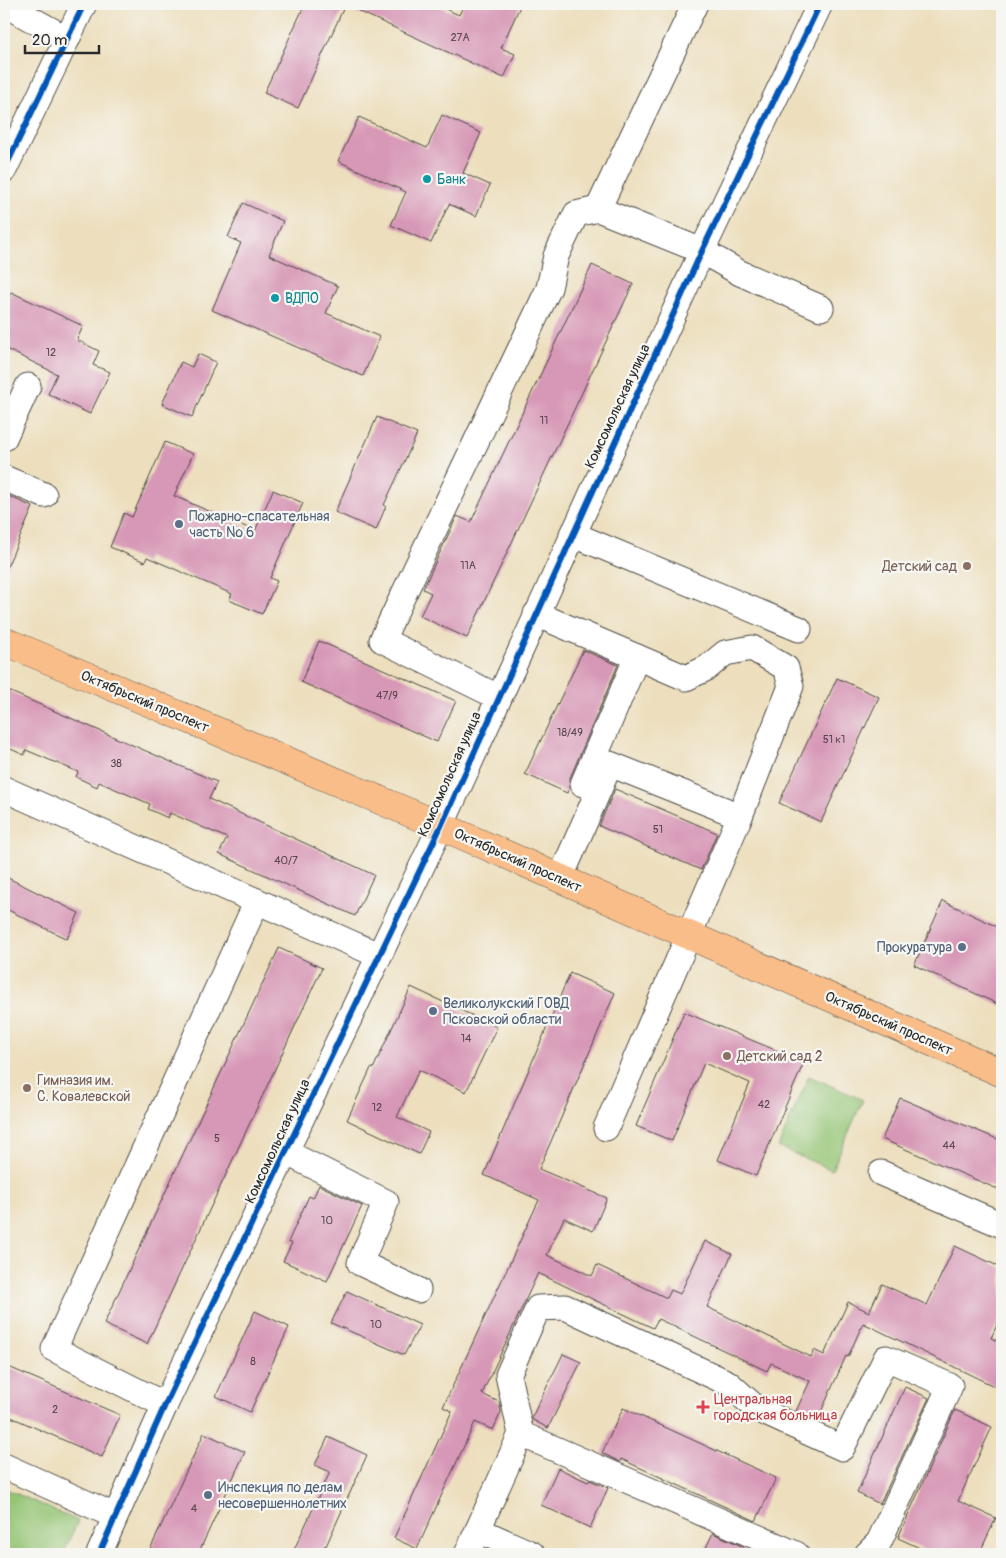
<svg xmlns="http://www.w3.org/2000/svg" width="1006" height="1558" viewBox="0 0 1006 1558" font-family="Pangolin,sans-serif">
  <rect width="100%" height="100%" fill="#f6f6f2"/>
  <filter id="ink" filterUnits="userSpaceOnUse"><feTurbulence type="fractalNoise" baseFrequency=".02" numOctaves="2"/><feDisplacementMap in="SourceGraphic" scale="10" xChannelSelector="R" yChannelSelector="G"/><feConvolveMatrix kernelMatrix="1 2 1 2 8 2 1 2 1" color-interpolation-filters="sRGB"/></filter>
  <filter id="wash" filterUnits="userSpaceOnUse"><feTurbulence type="fractalNoise" baseFrequency=".0096" numOctaves="4" result="noise"/><feDisplacementMap in="SourceGraphic" scale="20" xChannelSelector="R" yChannelSelector="G"/><feGaussianBlur stdDeviation="1.12" result="paint"/><feColorMatrix in="noise" values="0 0 0 0 0 0 0 0 0 0 0 0 0 0 0 0 0 1.4 0 .05"/><feComposite in="paint" operator="in"/></filter>
  <g filter="url(#wash)">
    <rect width="100%" height="100%" fill="#eddfbe"/>
    <!-- green -->
    <g fill="#95c574" stroke="#607850">
      <path d="M809,1076L863,1100L832,1170L778,1147Z"/>
      <path d="M4,1488L78,1521L63,1554H4Z"/>
    </g>
    <g id="blocks">
      <!-- building -->
      <g fill="#d797b6">
        <path d="M305,4H434L459,15L464,4H521L501,48L515,54L504,78L345,5L298,108L264,93Z"/>
        <path d="M442,115L481,133L463,173L490,185L476,216L449,204L431,243L391,225L406,192L338,161L359,117L427,148Z"/>
        <path d="M243,203L283,221L269,255L338,286L326,313L380,337L363,376L212,310L241,243L228,237Z"/>
        <path d="M592,265L633,284L467,638L420,616L431,593L423,589L457,516L471,522Z"/>
        <path d="M11,292L83,326L77,340L99,351L93,365L110,372L90,414L48,394L57,374L4,348V308Z"/>
        <path d="M198,354L216,362L192,417L162,404L181,362L192,367Z"/>
        <path d="M377,417L417,434L384,505L386,506L376,530L335,512Z"/>
        <path d="M165,442L193,454L174,496L255,531L273,490L303,503L270,578L277,581L262,614L229,600L232,594L147,557L145,562L110,547L124,513L132,517Z"/>
        <path d="M4,494L33,507L4,574Z"/>
        <path d="M319,641L456,701L437,742L301,682Z"/>
        <path d="M583,650L618,665L570,778L569,788L567,793L525,774Z"/>
        <path d="M837,678L879,697L821,822L779,803Z"/>
        <path d="M4,689L217,782L209,799L374,875L355,916L219,854L227,838L170,813L168,818L148,809L150,804L99,782L97,787L76,777L78,772L26,750L24,755L4,746Z"/>
        <path d="M615,789L717,833L701,870L599,826Z"/>
        <path d="M4,876L79,913L67,939L4,908Z"/>
        <path d="M943,901L1002,929V1006L914,965Z"/>
        <path d="M279,948L322,968L147,1344L104,1324Z"/>
        <path d="M570,973L615,993L539,1169L607,1198L593,1231L564,1218L547,1255L592,1276L597,1265L667,1298L671,1290L680,1294L705,1241L732,1254L707,1307L811,1357L814,1350L824,1355L848,1302L869,1312L882,1284L927,1305L955,1246L1002,1268V1314L991,1338L1002,1343V1390L863,1323L848,1357L846,1356L817,1421L796,1411L810,1381L771,1363L767,1371L658,1319L653,1328L538,1273L482,1394L499,1402L501,1412L493,1430L475,1422L417,1549L394,1538L452,1411L443,1407L539,1200L484,1175Z"/>
        <path d="M411,987L497,1027L466,1092L419,1070L397,1117L429,1132L419,1154L347,1120L371,1068L373,1069Z"/>
        <path d="M684,1012L804,1062L756,1176L718,1160L750,1083L704,1063L672,1141L636,1126Z"/>
        <path d="M900,1098L1002,1141V1191L882,1139Z"/>
        <path d="M319,1185L362,1206L327,1281L283,1261L292,1243L288,1242L309,1196L313,1198Z"/>
        <path d="M347,1291L420,1325L404,1355L331,1323Z"/>
        <path d="M255,1311L289,1327L250,1412L216,1396Z"/>
        <path d="M563,1354L581,1362L548,1428L533,1420L532,1417Z"/>
        <path d="M4,1365L120,1415L102,1457L4,1414Z"/>
        <path d="M905,1387L929,1398L880,1504L857,1493Z"/>
        <path d="M623,1408L776,1478L756,1521L621,1459L620,1462L602,1453Z"/>
        <path d="M955,1410L992,1427L958,1501L996,1518L979,1554H933L898,1538Z"/>
        <path d="M204,1433L245,1452L198,1554H148Z"/>
        <path d="M328,1437L367,1455L326,1546L325,1545L320,1554H292L330,1472L315,1465Z"/>
        <path d="M558,1468L588,1482L590,1480L608,1488L590,1528L541,1505Z"/>
        <path d="M713,1533L744,1547L741,1554H703Z"/>
      </g>
    </g>
  </g>
  <g filter="url(#ink)">
    <use href="#blocks" fill-opacity="0" stroke="#484641" stroke-width="1"/>
    <g fill="none" stroke-linecap="round" stroke-linejoin="round">
      <defs>
        <g id="minor">
          <path d="M4,4L67,39"/>
          <path d="M4,170L84,4"/>
          <path d="M598,209L695,4"/>
          <path d="M4,438L28,386"/>
          <path d="M4,478L44,495"/>
          <path d="M572,534L799,629"/>
          <path d="M536,614L686,678L707,668L725,653L752,648L786,668L791,686L740,816L606,1128"/>
          <path d="M498,697L382,640L549,288L556,256L576,214L598,209L702,251L740,273L821,308"/>
          <path d="M583,784L637,657"/>
          <path d="M4,789L378,955"/>
          <path d="M560,879L610,764L740,816"/>
          <path d="M285,1152L386,1202L360,1263L418,1290"/>
          <path d="M881,1173L1002,1225"/>
          <path d="M165,1405L54,1349L257,901"/>
          <path d="M521,1434L508,1375L538,1308L565,1307L728,1383L757,1409L842,1448L886,1358L950,1386L879,1542L867,1554"/>
          <path d="M4,1466L115,1516"/>
          <path d="M478,1530L532,1554"/>
          <path d="M99,1554L165,1405L441,826L702,251L820,4"/>
          <path d="M467,1554L521,1434L796,1554"/>
        </g>
        <path id="major" d="M4,641L441,826L1002,1073"/>
      </defs>
      <!-- minor casing -->
      <use href="#minor" stroke="#484641" stroke-width="27"/>
      <!-- major casing -->
      <use href="#major" stroke="#484641" stroke-width="29"/>
      <!-- minor -->
      <use href="#minor" stroke="#fff" stroke-width="25"/>
      <!-- major -->
      <use href="#major" stroke="#f9bd89" stroke-width="28"/>
      <defs>
        <g id="cycleway">
          <path d="M4,170L84,4"/>
          <path d="M99,1554L165,1405L441,826L702,251L820,4"/>
        </g>
      </defs>
      <!-- cycleway casing -->
      <use href="#cycleway" stroke="#f6f6f2" stroke-width="9"/>
      <!-- cycleway -->
      <use href="#cycleway" stroke="#0057b8" stroke-width="6"/>
    </g>
  </g>
  <!-- markers -->
  <g fill="#0f9aa8" stroke="#f6f6f2" stroke-width="2">
    <circle cx="427" cy="179" r="5"/>
    <circle cx="275" cy="298" r="5"/>
  </g>
  <g fill="#5c6f8a" stroke="#f6f6f2" stroke-width="2">
    <circle cx="179" cy="524" r="5"/>
    <circle cx="962" cy="947" r="5"/>
    <circle cx="433" cy="1011" r="5"/>
    <circle cx="208" cy="1495" r="5"/>
  </g>
  <g fill="#8d6e63" stroke="#f6f6f2" stroke-width="2">
    <circle cx="967" cy="566" r="5"/>
    <circle cx="727" cy="1056" r="5"/>
    <circle cx="27" cy="1088" r="5"/>
  </g>
  <path fill="#e0444e" stroke="#f6f6f2" stroke-width="2" d="M700.5 1399.5h5v5h5v5h-5v5h-5v-5h-5v-5h5z"/>
  <g text-anchor="middle" stroke-width="4.5" stroke-linejoin="round" paint-order="stroke">
    <!-- number labels -->
    <g font-size="11" fill="#56464e">
      <text x="460" y="41">27А</text>
      <text x="51" y="356">12</text>
      <text x="544" y="424">11</text>
      <text x="468" y="569">11А</text>
      <text x="387" y="699">47/9</text>
      <text x="570" y="736">18/49</text>
      <text x="834" y="743">51 к1</text>
      <text x="116" y="767">38</text>
      <text x="658" y="833">51</text>
      <text x="286" y="864">40/7</text>
      <text x="466" y="1042">14</text>
      <text x="764" y="1108">42</text>
      <text x="377" y="1111">12</text>
      <text x="217" y="1142">5</text>
      <text x="949" y="1149">44</text>
      <text x="327" y="1224">10</text>
      <text x="376" y="1328">10</text>
      <text x="253" y="1365">8</text>
      <text x="55" y="1413">2</text>
      <text x="194" y="1512">4</text>
    </g>
    <!-- culture labels -->
    <g font-size="14" fill="#0d838f" stroke="#f6f6f2" text-anchor="start">
      <text x="437" y="184">Банк</text>
      <text x="285" y="303">ВДПО</text>
    </g>
    <!-- street labels -->
    <g font-size="14" fill="#2b2b2b" stroke="#f6f6f2">
      <text transform="translate(617 406) rotate(-65)" y="5">Комсомольская улица</text>
      <text transform="translate(145 701) rotate(23)" y="5">Октябрьский проспект</text>
      <text transform="translate(449 774) rotate(-66)" y="5">Комсомольская улица</text>
      <text transform="translate(518 860) rotate(24)" y="5">Октябрьский проспект</text>
      <text transform="translate(889 1023) rotate(24)" y="5">Октябрьский проспект</text>
      <text transform="translate(277 1141) rotate(-65)" y="5">Комсомольская улица</text>
    </g>
    <!-- service labels -->
    <g font-size="14" fill="#4e5e75" stroke="#f6f6f2" text-anchor="start">
      <text x="189" y="521">Пожарно-спасательная<tspan x="189" dy="16">часть № 6</tspan></text>
      <text x="952" y="952" text-anchor="end">Прокуратура</text>
      <text x="443" y="1008">Великолукский ГОВД<tspan x="443" dy="16">Псковской области</tspan></text>
      <text x="218" y="1492">Инспекция по делам<tspan x="218" dy="16">несовершеннолетних</tspan></text>
    </g>
    <!-- education labels -->
    <g font-size="14" fill="#785e54" stroke="#f6f6f2" text-anchor="start">
      <text x="957" y="571" text-anchor="end">Детский сад</text>
      <text x="737" y="1061">Детский сад 2</text>
      <text x="37" y="1085">Гимназия им.<tspan x="37" dy="16">С. Ковалевской</tspan></text>
    </g>
    <!-- health labels -->
    <g font-size="14" fill="#be3a42" stroke="#f6f6f2" text-anchor="start">
      <text x="714" y="1404">Центральная<tspan x="714" dy="16">городская больница</tspan></text>
    </g>
  </g>
  <!-- margin -->
  <rect width="1006" height="1558" fill="none" stroke="#f6f6f2" stroke-width="20"/>
  <!-- scale -->
  <path d="M25 45v8h74v-8" fill="none" stroke="#2b2b2b" stroke-width="2.5"/>
  <text x="32" y="45" font-size="15" fill="#2b2b2b" stroke="#f6f6f2" stroke-width="4" paint-order="stroke">20 m</text>
</svg>
